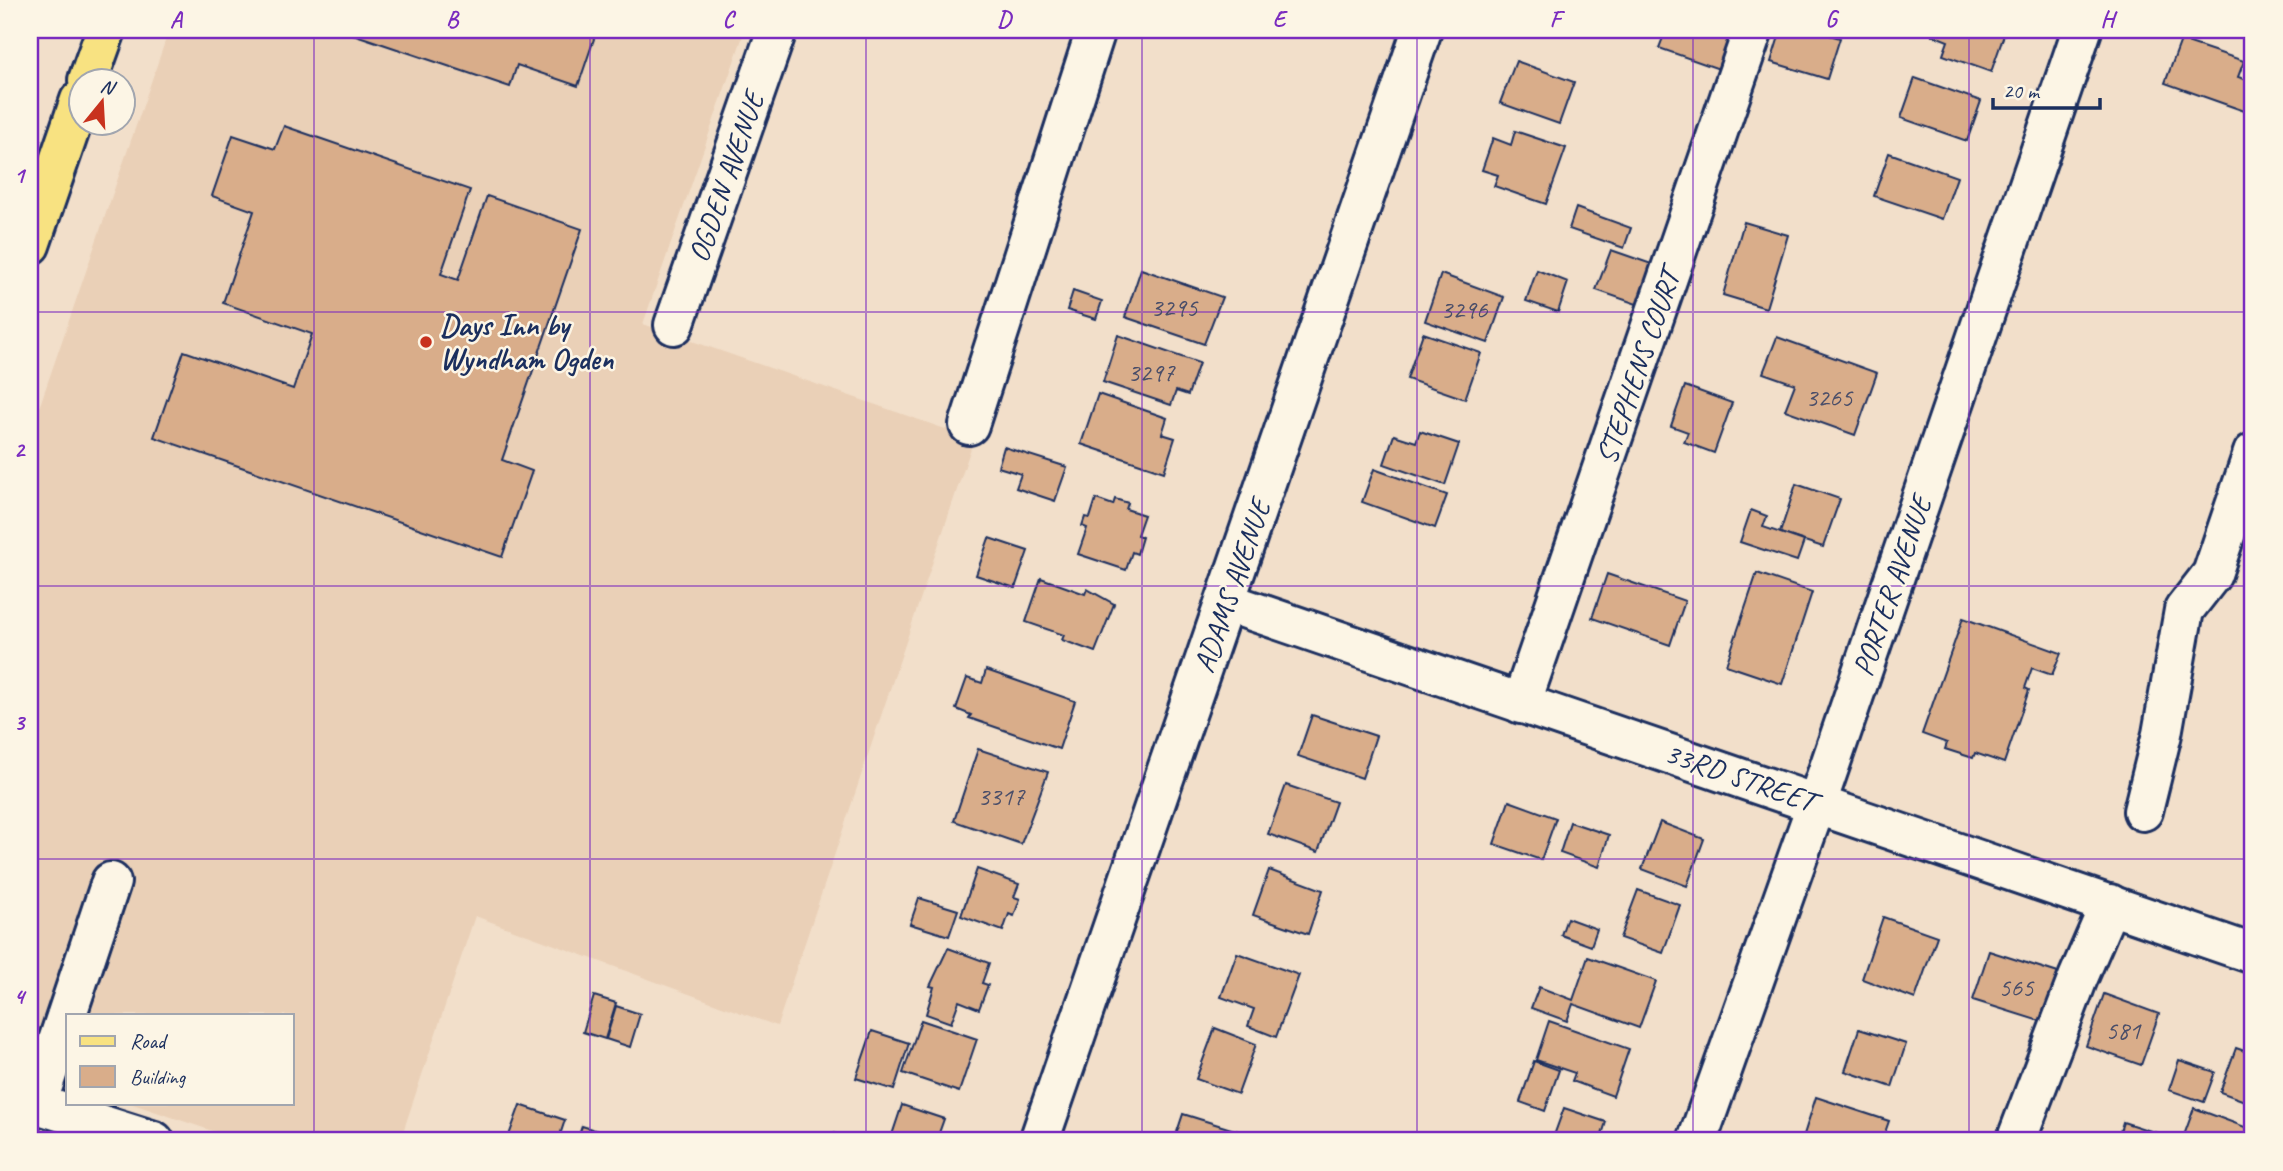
<svg xmlns="http://www.w3.org/2000/svg" width="2283" height="1171" viewBox="0 0 2283 1171" font-family="Caveat,sans-serif">
  <rect width="100%" height="100%" fill="#f2dfca"/>
  <filter id="ink" filterUnits="userSpaceOnUse"><feTurbulence type="fractalNoise" baseFrequency=".0143" numOctaves="2"/><feDisplacementMap in="SourceGraphic" scale="14" xChannelSelector="R" yChannelSelector="G"/><feConvolveMatrix kernelMatrix="1 2 1 2 8 2 1 2 1" color-interpolation-filters="sRGB"/></filter>
  <g filter="url(#ink)">
    <!-- built -->
    <path fill="#ead0b7" d="M169,30H745L643,324L974,439L777,1026L475,916L400,1141H242L130,1103H292V1015H68V1082L30,1068V434Z"/>
    <!-- building -->
    <g fill="#d9ad8a" stroke="#1b2f5e" stroke-width="2">
      <path d="M341,30H597L578,86L517,65L510,87Z"/>
      <path d="M1666,30H1732L1735,31L1722,70L1659,48Z"/>
      <path d="M1781,30H1812L1840,38L1827,79L1771,62Z"/>
      <path d="M1932,30H1999L2005,32L1991,72L1943,55L1948,41L1930,34Z"/>
      <path d="M2181,40L2244,61L2238,77L2253,82V114L2165,83Z"/>
      <path d="M1516,61L1574,82L1559,124L1500,103Z"/>
      <path d="M1915,78L1981,101L1967,141L1901,118Z"/>
      <path d="M284,126L470,190L441,274L458,280L487,196L582,229L502,460L532,471L502,557L154,437L184,351L293,389L312,334L223,303L254,211L212,196L233,135L275,149Z"/>
      <path d="M1515,131L1566,148L1546,204L1494,186L1498,175L1482,170L1493,138L1511,145Z"/>
      <path d="M1889,153L1957,177L1942,219L1874,196Z"/>
      <path d="M1576,208L1631,228L1624,248L1569,229Z"/>
      <path d="M1744,222L1788,235L1766,308L1723,295Z"/>
      <path d="M1611,250L1669,270L1654,310L1596,290Z"/>
      <path d="M1141,269L1222,297L1204,344L1125,317Z"/>
      <path d="M1537,270L1568,282L1558,312L1526,301Z"/>
      <path d="M1441,274L1504,297L1488,343L1425,321Z"/>
      <path d="M1073,291L1102,301L1096,319L1067,310Z"/>
      <path d="M1423,333L1481,353L1465,399L1407,379Z"/>
      <path d="M1118,335L1199,363L1188,395L1176,391L1171,405L1103,382Z"/>
      <path d="M1777,337L1877,373L1855,435L1785,410L1795,384L1763,373Z"/>
      <path d="M1685,386L1732,403L1714,453L1684,442L1688,432L1671,426Z"/>
      <path d="M1098,394L1167,418L1162,434L1175,438L1164,472L1081,444Z"/>
      <path d="M1420,431L1459,444L1445,485L1384,464L1394,435L1416,442Z"/>
      <path d="M1004,447L1067,467L1055,501L1016,488L1021,474L998,467Z"/>
      <path d="M1374,469L1447,495L1435,528L1362,502Z"/>
      <path d="M1796,484L1840,499L1823,547L1780,533Z"/>
      <path d="M1096,499L1113,505L1115,499L1128,503L1126,509L1144,515L1137,535L1142,537L1137,554L1132,552L1126,570L1078,554L1087,528L1082,526L1085,517L1090,518Z"/>
      <path d="M1751,510L1767,516L1763,527L1804,541L1797,561L1740,542Z"/>
      <path d="M989,538L1028,551L1015,588L976,575Z"/>
      <path d="M1757,573L1812,592L1782,684L1726,665Z"/>
      <path d="M1607,574L1685,601L1670,645L1592,618Z"/>
      <path d="M1041,578L1085,594L1087,589L1114,604L1095,652L1062,640L1064,635L1026,622Z"/>
      <path d="M1963,618L2061,653L2052,675L2032,668L2025,688L2029,690L2004,763L1975,753L1973,758L1945,749L1947,743L1922,734Z"/>
      <path d="M986,670L1075,701L1059,749L969,718L971,715L956,709L967,678L982,683Z"/>
      <path d="M1312,715L1376,736L1362,778L1298,756Z"/>
      <path d="M978,749L1048,772L1021,844L954,821Z"/>
      <path d="M1286,785L1336,802L1318,852L1268,834Z"/>
      <path d="M1509,801L1556,818L1541,860L1494,844Z"/>
      <path d="M1570,822L1609,835L1599,867L1560,853Z"/>
      <path d="M1660,822L1704,839L1687,886L1642,869Z"/>
      <path d="M977,869L1019,884L1014,897L1020,899L1014,916L1009,914L1003,931L961,916Z"/>
      <path d="M1269,870L1323,890L1308,934L1253,915Z"/>
      <path d="M1638,890L1680,905L1663,953L1620,938Z"/>
      <path d="M919,898L958,910L949,936L910,924Z"/>
      <path d="M1883,917L1937,936L1915,999L1862,979Z"/>
      <path d="M1567,918L1597,929L1591,946L1561,935Z"/>
      <path d="M948,948L989,963L982,983L988,985L979,1009L959,1001L951,1023L926,1014L934,987L930,986Z"/>
      <path d="M1989,951L2058,973L2043,1022L1973,1000Z"/>
      <path d="M1237,953L1299,975L1276,1037L1248,1026L1254,1009L1221,997Z"/>
      <path d="M1588,957L1656,981L1639,1028L1573,1004L1567,1021L1531,1008L1539,987L1573,1000Z"/>
      <path d="M2104,994L2159,1014L2141,1065L2086,1046Z"/>
      <path d="M594,996L616,1003L605,1039L583,1032Z"/>
      <path d="M616,1006L640,1014L630,1047L606,1039Z"/>
      <path d="M921,1020L977,1039L959,1092L903,1073Z"/>
      <path d="M1549,1021L1629,1049L1613,1096L1572,1081L1575,1073L1536,1060Z"/>
      <path d="M1215,1028L1256,1044L1238,1094L1196,1079Z"/>
      <path d="M1859,1029L1906,1044L1892,1087L1845,1071Z"/>
      <path d="M872,1031L909,1043L894,1090L856,1078Z"/>
      <path d="M2236,1048L2253,1054V1104L2220,1092Z"/>
      <path d="M2179,1060L2215,1072L2204,1102L2169,1090Z"/>
      <path d="M1534,1061L1559,1070L1545,1111L1520,1102Z"/>
      <path d="M1816,1097L1889,1121L1882,1141H1802Z"/>
      <path d="M520,1105L565,1120L558,1141H507Z"/>
      <path d="M902,1105L944,1119L939,1133L944,1135L942,1141H890Z"/>
      <path d="M1564,1108L1606,1122L1600,1141H1552Z"/>
      <path d="M2194,1108L2253,1130L2250,1141H2182Z"/>
      <path d="M1183,1114L1270,1141H1174Z"/>
      <path d="M2123,1122L2172,1138L2171,1141H2117Z"/>
      <path d="M582,1126L630,1141H577Z"/>
      <path d="M833,1133L859,1141H830Z"/>
    </g>
    <g fill="none" stroke-linecap="round" stroke-linejoin="round">
      <defs>
        <g id="minor">
          <path d="M674,325L777,30"/>
          <path d="M969,425L1096,30"/>
          <path d="M1226,602L2253,954"/>
          <path d="M1521,704L1753,30"/>
          <path d="M2143,811L2162,734L2184,610L2212,574L2253,453"/>
          <path d="M30,1102L154,1141"/>
          <path d="M37,1104L111,882"/>
          <path d="M1039,1141L1422,30"/>
          <path d="M1697,1141L1817,803L2082,30"/>
          <path d="M2016,1141L2078,978L2110,904"/>
        </g>
        <g id="major">
          <path d="M88,80L106,30"/>
          <path d="M30,245L80,100"/>
        </g>
      </defs>
      <!-- minor casing -->
      <use href="#minor" stroke="#1b2f5e" stroke-width="44"/>
      <!-- major casing -->
      <use href="#major" stroke="#1b2f5e" stroke-width="44"/>
      <!-- minor -->
      <use href="#minor" stroke="#fcf5e5" stroke-width="38"/>
      <!-- major -->
      <use href="#major" stroke="#f8e281" stroke-width="38"/>
    </g>
  </g>
  <!-- grid -->
  <path fill="none" stroke="#7b2cbf" stroke-width="2" stroke-opacity="0.55" d="M314,30V1141M590,30V1141M866,30V1141M1142,30V1141M1417,30V1141M1693,30V1141M1969,30V1141M30,312H2253M30,586H2253M30,859H2253"/>
  <!-- markers -->
  <circle fill="#c8321e" stroke="#fcf5e5" stroke-width="2.5" cx="426" cy="342" r="7"/>
  <g text-anchor="middle" stroke-width="5" stroke-linejoin="round" paint-order="stroke">
    <!-- number labels -->
    <g font-size="26" fill="#4a4e69">
      <text x="1174" y="316">3295</text>
      <text x="1464" y="318">3296</text>
      <text x="1151" y="381">3297</text>
      <text x="1829" y="406">3265</text>
      <text x="1001" y="805">3317</text>
      <text x="2016" y="996">565</text>
      <text x="2123" y="1039">581</text>
    </g>
    <!-- street labels -->
    <g font-size="30" fill="#1b2f5e" stroke="#fcf5e5">
      <text transform="translate(726 177) rotate(-71)" y="10">OGDEN AVENUE</text>
      <text transform="translate(1638 367) rotate(-71)" y="10">STEPHENS COURT</text>
      <text transform="translate(1232 586) rotate(-71)" y="10">ADAMS AVENUE</text>
      <text transform="translate(1892 586) rotate(-71)" y="10">PORTER AVENUE</text>
      <text transform="translate(1740 777) rotate(19)" y="10">33RD STREET</text>
    </g>
    <!-- poi labels -->
    <g font-size="30" font-weight="bold" fill="#1b2f5e" stroke="#fcf5e5" text-anchor="start">
      <text x="440" y="335">Days Inn by<tspan x="440" dy="34">Wyndham Ogden</tspan></text>
    </g>
  </g>
  <!-- margin -->
  <rect width="2283" height="1171" fill="none" stroke="#fcf5e5" stroke-width="77"/>
  <!-- legend -->
  <rect x="66" y="1014" width="228" height="91" fill="#fcf5e5" stroke="#a2a6af" stroke-width="2"/>
  <rect x="80" y="1036" width="35" height="10" fill="#f8e281" stroke="#a2a6af" stroke-width="2"/>
  <text x="130" y="1048" font-size="21" fill="#1b2f5e">Road</text>
  <rect x="80" y="1066" width="35" height="21" fill="#d9ad8a" stroke="#a2a6af" stroke-width="2"/>
  <text x="130" y="1084" font-size="21" fill="#1b2f5e">Building</text>
  <!-- north arrow -->
  <g transform="translate(102 102) rotate(18)"><circle r="33" fill="#fcf5e5" stroke="#a2a6af" stroke-width="2"/>
  <path d="M0-5L12 26L0 18L-12 26Z" fill="#c8321e"/>
  <text y="-10" font-size="19" font-weight="bold" text-anchor="middle" fill="#1b2f5e">N</text>
  </g>
  <!-- scale -->
  <path d="M1993 98v10h107v-10" fill="none" stroke="#1b2f5e" stroke-width="3.5"/>
  <text x="2003" y="98" font-size="21" fill="#1b2f5e" stroke="#fcf5e5" stroke-width="5" paint-order="stroke">20 m</text>
  <rect x="38" y="38" width="2206" height="1094" fill="none" stroke="#7b2cbf" stroke-width="2.5"/>
  <g font-size="23" text-anchor="middle" font-weight="bold" fill="#7b2cbf">
    <text x="176" y="27">A</text>
    <text x="452" y="27">B</text>
    <text x="728" y="27">C</text>
    <text x="1004" y="27">D</text>
    <text x="1279" y="27">E</text>
    <text x="1555" y="27">F</text>
    <text x="1831" y="27">G</text>
    <text x="2107" y="27">H</text>
    <text x="19" y="183">1</text>
    <text x="19" y="457">2</text>
    <text x="19" y="730">3</text>
    <text x="19" y="1004">4</text>
  </g>
</svg>
